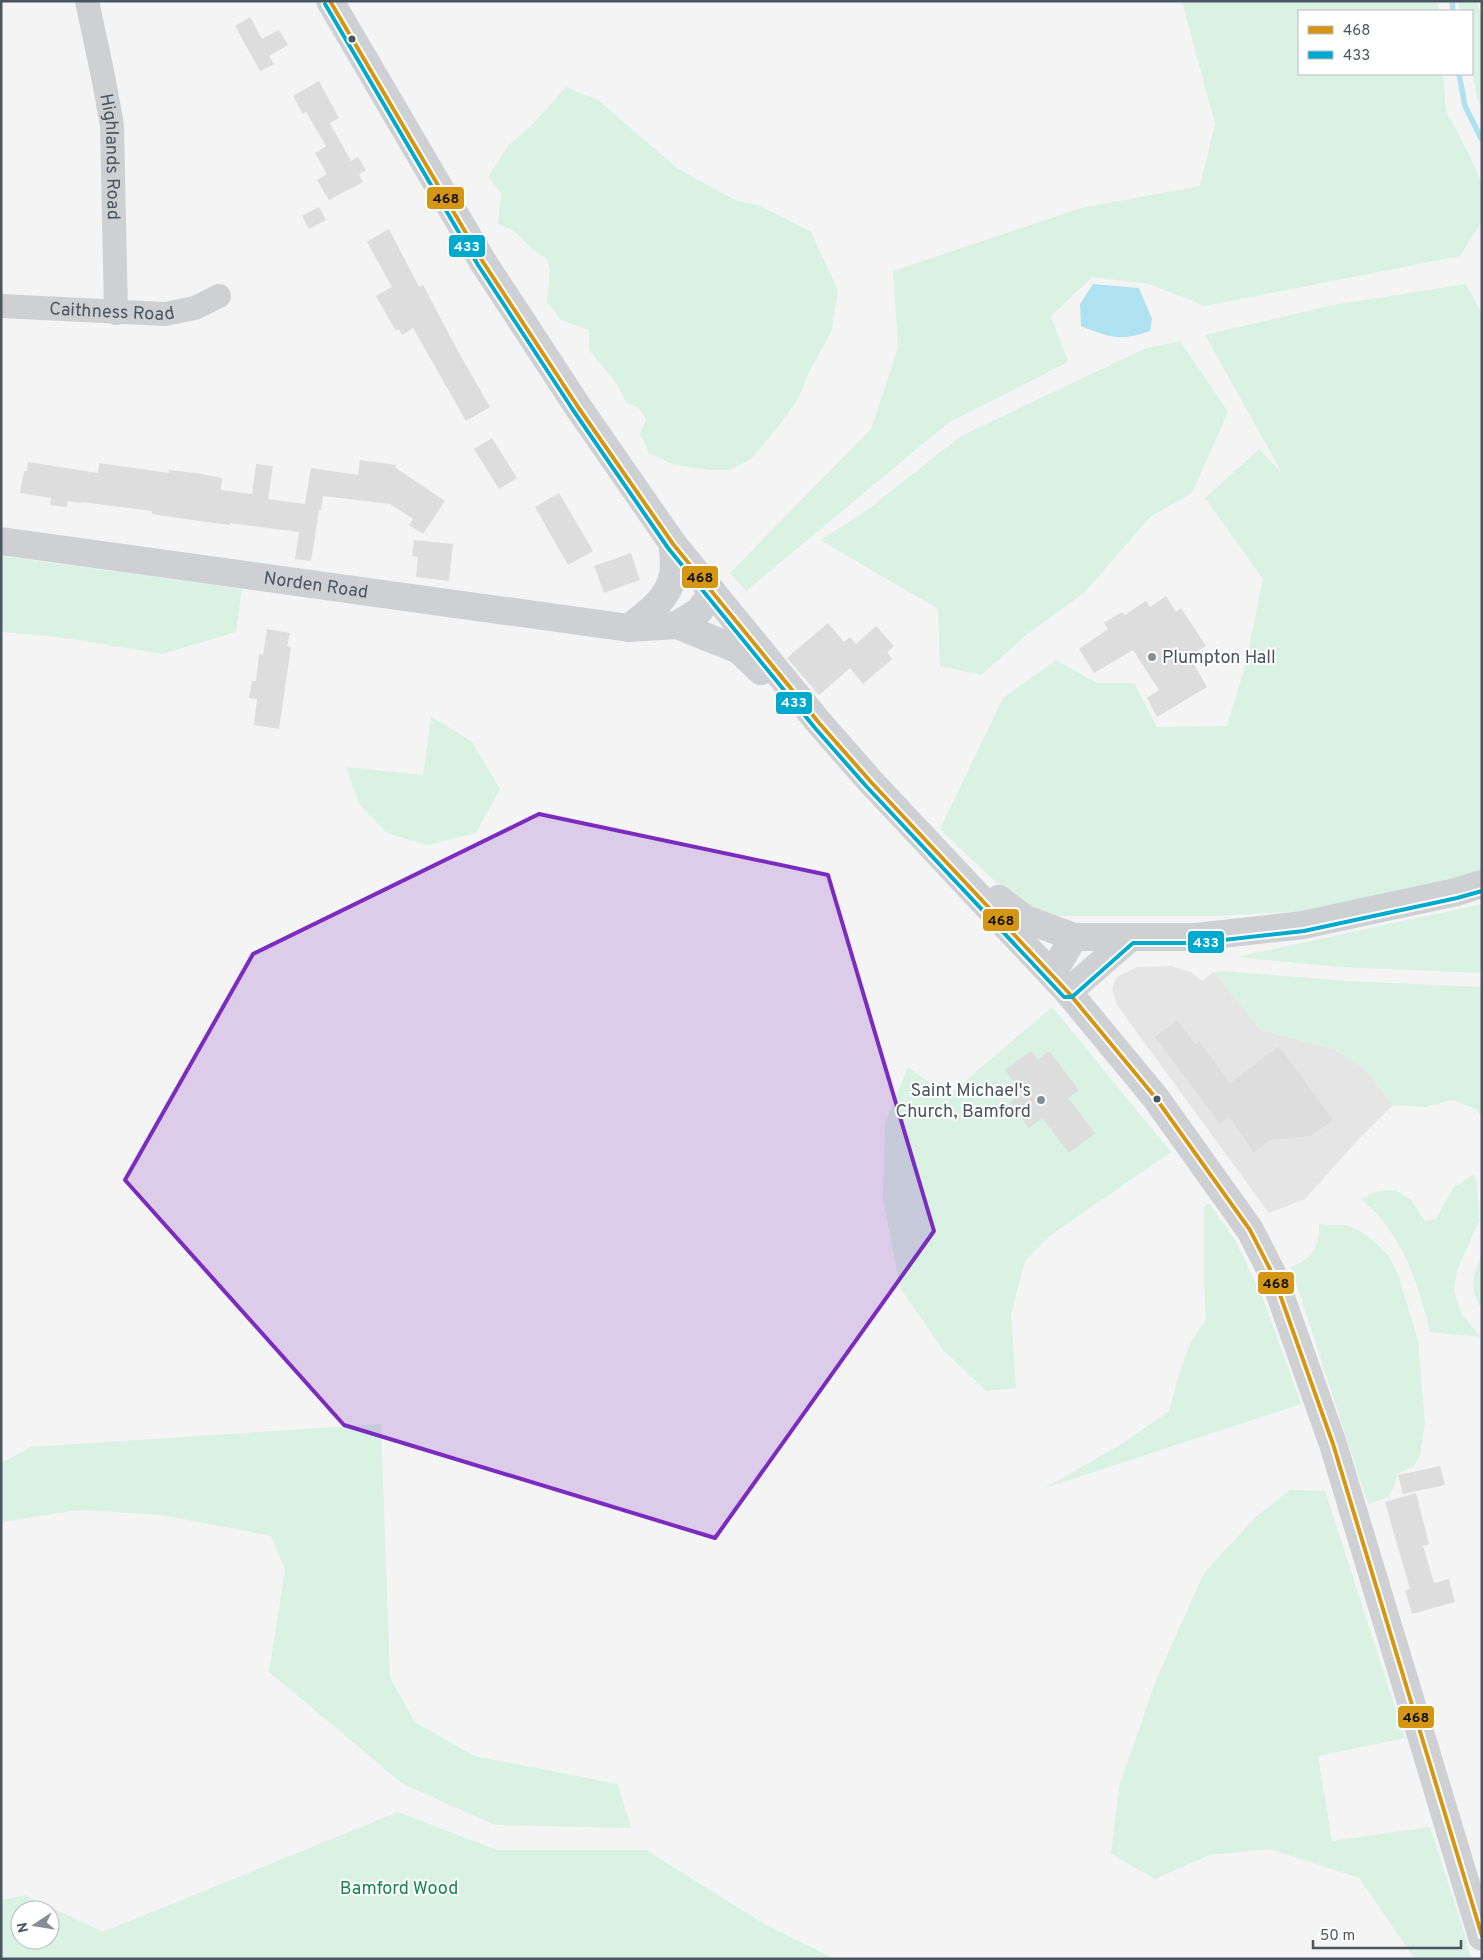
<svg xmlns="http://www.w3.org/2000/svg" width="1483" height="1960" viewBox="0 0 1483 1960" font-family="Overpass,sans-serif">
  <rect width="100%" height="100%" fill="#f4f4f4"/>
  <!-- education -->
  <path fill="#e6e5e6" d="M1171,966L1191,972L1202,981L1214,972L1261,1030L1334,1049L1365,1069L1393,1105L1357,1141L1305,1199L1269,1213L1117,1005L1112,989L1117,977L1137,967Z"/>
  <!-- green -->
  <g fill="#d9f2e3" fill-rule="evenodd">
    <path d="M1182,1H1438L1439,11H1299V74H1443L1446,111L1471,158L1482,184V221L1460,256L1205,306L1149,284L1092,277L1051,316L1068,362L948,423L746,591L730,573L871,429L898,347L893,271L1081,208L1200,186L1215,124Z"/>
    <path d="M1458,1H1477L1482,18V111C1469,79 1472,45 1472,11H1460Z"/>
    <path d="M566,87L598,100L678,169L737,201L758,205L811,232L838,290L832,330L809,372L798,399L781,423L751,459L730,470H711L674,465L649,453L640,434L646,419L638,407L626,403L618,385L589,350V330L561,320L547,302L550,270L547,259L532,249L514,231L498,224L501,193L488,177L508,146L533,124Z"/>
    <path d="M1466,284L1482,314V869L1456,879L1307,911L1216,916H1031L940,829L1003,698L1056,660L1097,683H1134L1157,727L1227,726L1245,666L1263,579L1205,498L1259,449L1282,473L1205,335L1333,305Z"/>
    <path d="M1180,341L1228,412L1192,493L1151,516L1084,593L1031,631L981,675L940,666L938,609L820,540L862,514L961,436L1144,349Z"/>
    <path d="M1,556L242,589L236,632L162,654L59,637L3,632L1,630Z"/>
    <path d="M431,716L472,742L500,789L476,833L428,845L387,833L359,804L346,767L423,775Z"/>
    <path d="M1482,904V973L1340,967L1237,957Z"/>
    <path d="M1222,971L1348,981L1482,987V1118L1476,1109L1452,1100L1426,1107L1393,1105L1365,1070L1334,1049L1261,1030L1214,972Z"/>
    <path d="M1052,1007L1171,1152L1052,1234L1025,1261L1011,1314L1016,1388L986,1391L943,1350L900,1288L883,1199L885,1123L908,1067L948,1096Z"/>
    <path d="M1474,1174L1477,1181L1479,1221L1457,1270L1454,1291L1462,1315L1481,1337L1430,1332C1421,1292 1408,1253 1383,1221C1377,1213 1368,1206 1361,1199L1379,1191L1395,1190L1411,1200L1425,1221L1436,1219L1453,1188Z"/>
    <path d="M1209,1203L1235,1240L1262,1296L1301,1404L1045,1488L1123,1443L1169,1411L1178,1377L1191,1341L1206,1320L1204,1281V1207Z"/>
    <path d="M1319,1223L1328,1225H1347L1358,1230L1373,1240L1388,1255L1398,1274L1418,1341L1425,1423L1420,1455L1414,1466L1397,1474L1395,1485L1388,1497L1368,1504L1291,1267C1313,1259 1320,1246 1319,1223Z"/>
    <path d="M1482,1254V1309C1468,1291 1473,1272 1482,1254Z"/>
    <path d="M381,1424L390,1678L415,1722L474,1756L618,1784L631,1828L495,1825L403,1784L269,1672L285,1570L271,1536L162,1515L79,1510L1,1522V1463L31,1447Z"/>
    <path d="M1290,1490L1325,1491L1405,1738L1318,1756L1332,1841L1430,1827L1463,1929L1471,1959H1415L1359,1878L1270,1849L1209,1855L1155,1879L1111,1854L1119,1786L1156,1680L1204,1573L1257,1516Z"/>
    <path d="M398,1812L497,1850H646L766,1925L835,1959H1V1900L25,1895L103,1932ZM20,1910H50V1940H20Z"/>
  </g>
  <!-- water -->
  <path fill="#aee2f0" d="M1093,284L1139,288L1152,319L1150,331C1120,342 1108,337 1081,326L1080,304Z"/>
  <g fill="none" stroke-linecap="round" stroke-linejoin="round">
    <!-- stream -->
    <g stroke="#aee2f0" stroke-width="5.5">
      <path d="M1452,1L1453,11"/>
      <path d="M1459,74L1465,106L1482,140"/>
    </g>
  </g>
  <!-- building -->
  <g fill="#ddddde">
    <path d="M250,17L262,39L279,30L288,45L269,56L274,64L260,71L235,26Z"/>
    <path d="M319,81L339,118L330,123L351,161L358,157L366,170L359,174L363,182L329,200L317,180L327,174L315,153L326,146L306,112L303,114L293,96Z"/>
    <path d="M319,207L326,220L309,229L302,216Z"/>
    <path d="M389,229L419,287L423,285L459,353L490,407L466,421L413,328L402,335L399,329L396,331L376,296L392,287L367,242Z"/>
    <path d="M492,438L517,478L499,489L474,449Z"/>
    <path d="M360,460L396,465V468L445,501L423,534L409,525L413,519L390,504L323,496L321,510H319L311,561L295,559L299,532L230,523V525L199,521L152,514V511L81,502V503L68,501L67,507L50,505L51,498L20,493L24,471H27L28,462L98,473L99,463L169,473V470L196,473L222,478L221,490L252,494L256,464L273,466L268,499L305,504L311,468L358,475Z"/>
    <path d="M559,493L593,551L568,565L535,507Z"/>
    <path d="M414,540L453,544L449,581L416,577L418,557L412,556Z"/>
    <path d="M631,553L640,580L604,593L594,566Z"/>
    <path d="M1166,596L1176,612L1181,608L1206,646L1189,656L1207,687L1157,717L1147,698L1159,690L1133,650L1094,673L1079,649L1108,629L1104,623L1122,612L1125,615L1146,601L1150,607Z"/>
    <path d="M828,623L844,642L850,637L856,644L876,626L894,646L887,652L892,659L863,684L850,668L819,695L787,658Z"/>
    <path d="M267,629L290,633L287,646L291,647L279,729L254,725L257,699L249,698L252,681H256L259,654L263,655Z"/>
    <path d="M1177,1020L1195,1044L1199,1041L1230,1083L1279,1046L1333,1120L1311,1136L1270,1140L1254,1152L1229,1117L1220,1124L1155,1037Z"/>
    <path d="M1031,1051L1038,1060L1049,1051L1079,1090L1068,1098L1095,1133L1069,1153L1042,1118L1029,1128L1010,1102L1022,1093L1005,1070Z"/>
    <path d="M1440,1466L1445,1485L1403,1494L1398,1475Z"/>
    <path d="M1416,1493L1429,1544L1423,1546L1434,1583L1449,1579L1455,1602L1412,1614L1405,1590L1410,1589L1385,1502Z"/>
  </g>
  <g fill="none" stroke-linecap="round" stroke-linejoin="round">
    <!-- street -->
    <g stroke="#ced0d2" stroke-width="24">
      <path id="s1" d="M87,1L103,76L112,125L116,313"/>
      <path id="s2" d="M1,306L165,314L195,308L219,296"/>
    </g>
    <!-- secondary -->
    <g stroke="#ced0d4" stroke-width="28">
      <path d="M330,1L483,262L578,407L673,544L820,724L871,782L1068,992L1155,1097L1250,1230L1273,1275L1333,1444L1482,1937"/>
      <path id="s3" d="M1,541L629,628L677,625L698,612L713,593"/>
      <path d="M677,625L739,650L761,671"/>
      <path d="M629,628C647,613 668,600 673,575C675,566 673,554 673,544"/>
      <path d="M999,899L1025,919L1074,937"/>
      <path d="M1052,974L1074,937H1196L1303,925L1456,892L1482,884"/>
      <path d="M1068,992L1131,937"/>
    </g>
    <defs>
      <path id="bus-1" d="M330,1L483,262L578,407L673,544L820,724L871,782L1068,992L1155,1097L1250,1230L1273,1275L1333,1444L1482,1936"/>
      <path id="bus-2" d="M325,4L478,265L573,410L668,548L815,728L866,786L1064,997H1072L1133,943H1197L1304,931L1457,898L1482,891"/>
    </defs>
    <!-- bus-1 casing -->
    <use href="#bus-1" stroke="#fff" stroke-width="8"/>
    <!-- bus-2 casing -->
    <use href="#bus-2" stroke="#fff" stroke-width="8"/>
    <!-- bus-1 -->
    <use href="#bus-1" stroke="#d49613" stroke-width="4"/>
    <!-- bus-2 -->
    <use href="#bus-2" stroke="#00a9ce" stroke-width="4"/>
  </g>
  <!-- marked area -->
  <path fill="#7b2cbf" fill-opacity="0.2" stroke="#7b2cbf" stroke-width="4" stroke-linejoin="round" d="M539,814L828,875L934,1231L715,1538L344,1425L125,1180L253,954Z"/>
  <!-- markers -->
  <g fill="#4a5661" stroke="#fff" stroke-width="2">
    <circle cx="352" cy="39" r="4.5"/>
    <circle cx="1157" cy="1099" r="4.5"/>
  </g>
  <g fill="#868d94" stroke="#fff" stroke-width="2">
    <circle cx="1152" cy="657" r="5"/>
    <circle cx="1041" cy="1100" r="5"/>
  </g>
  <g text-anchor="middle" stroke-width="4" stroke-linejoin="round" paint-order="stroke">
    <!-- street labels -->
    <g font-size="18" fill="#4a5661" stroke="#fff">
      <text dy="6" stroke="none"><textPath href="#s1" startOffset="158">Highlands Road</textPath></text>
      <text dy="6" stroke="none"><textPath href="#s2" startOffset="111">Caithness Road</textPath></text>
      <text dy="6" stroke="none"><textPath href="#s3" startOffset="318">Norden Road</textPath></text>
    </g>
    <!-- poi labels -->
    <g font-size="18" fill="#4a5661" stroke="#fff" text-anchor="start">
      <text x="1162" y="663">Plumpton Hall</text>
      <text x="1031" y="1096" text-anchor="end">Saint Michael's<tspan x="1031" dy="21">Church, Bamford</tspan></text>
    </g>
    <!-- park labels -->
    <g font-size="18" fill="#17864f" stroke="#fff">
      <text x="399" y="1894">Bamford Wood</text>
    </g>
  </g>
  <g stroke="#fff" stroke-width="2">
    <rect x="426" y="186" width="39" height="24" rx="5" fill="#d49613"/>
    <rect x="448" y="234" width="38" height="24" rx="5" fill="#00a9ce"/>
    <rect x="681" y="565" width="38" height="24" rx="5" fill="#d49613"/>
    <rect x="775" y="691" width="38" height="24" rx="5" fill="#00a9ce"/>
    <rect x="982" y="908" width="38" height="24" rx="5" fill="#d49613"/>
    <rect x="1187" y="930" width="38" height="24" rx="5" fill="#00a9ce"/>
    <rect x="1257" y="1271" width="38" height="24" rx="5" fill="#d49613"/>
    <rect x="1397" y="1705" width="38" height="24" rx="5" fill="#d49613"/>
  </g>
  <g font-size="14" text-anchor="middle" font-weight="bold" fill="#fff">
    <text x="467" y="251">433</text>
    <text x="794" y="707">433</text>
    <text x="1206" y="947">433</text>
  </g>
  <g font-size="14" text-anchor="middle" font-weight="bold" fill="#111">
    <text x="446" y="203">468</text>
    <text x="700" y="582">468</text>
    <text x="1001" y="925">468</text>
    <text x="1276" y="1288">468</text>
    <text x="1416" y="1722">468</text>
  </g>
  <!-- border -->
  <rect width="1483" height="1960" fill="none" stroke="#4a5661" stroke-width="5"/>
  <!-- legend -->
  <rect x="1298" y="10" width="175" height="65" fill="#ffffff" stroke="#b7bbc0"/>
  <rect x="1308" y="26" width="25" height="8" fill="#d49613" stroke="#b7bbc0"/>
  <text x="1343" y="35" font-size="15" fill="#4a5661">468</text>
  <rect x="1308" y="51" width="25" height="8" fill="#00a9ce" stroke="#b7bbc0"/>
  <text x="1343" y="60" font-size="15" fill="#4a5661">433</text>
  <!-- north arrow -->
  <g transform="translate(35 1925) rotate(258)"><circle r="24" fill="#ffffff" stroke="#b7bbc0"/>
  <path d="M0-4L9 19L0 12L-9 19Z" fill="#868d94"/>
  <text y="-8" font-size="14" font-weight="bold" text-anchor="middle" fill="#4a5661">N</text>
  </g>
  <!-- scale -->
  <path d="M1313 1940v8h148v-8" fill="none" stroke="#4a5661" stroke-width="2.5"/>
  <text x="1320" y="1940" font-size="15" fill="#4a5661" stroke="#ffffff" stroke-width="4" paint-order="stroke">50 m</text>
</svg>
